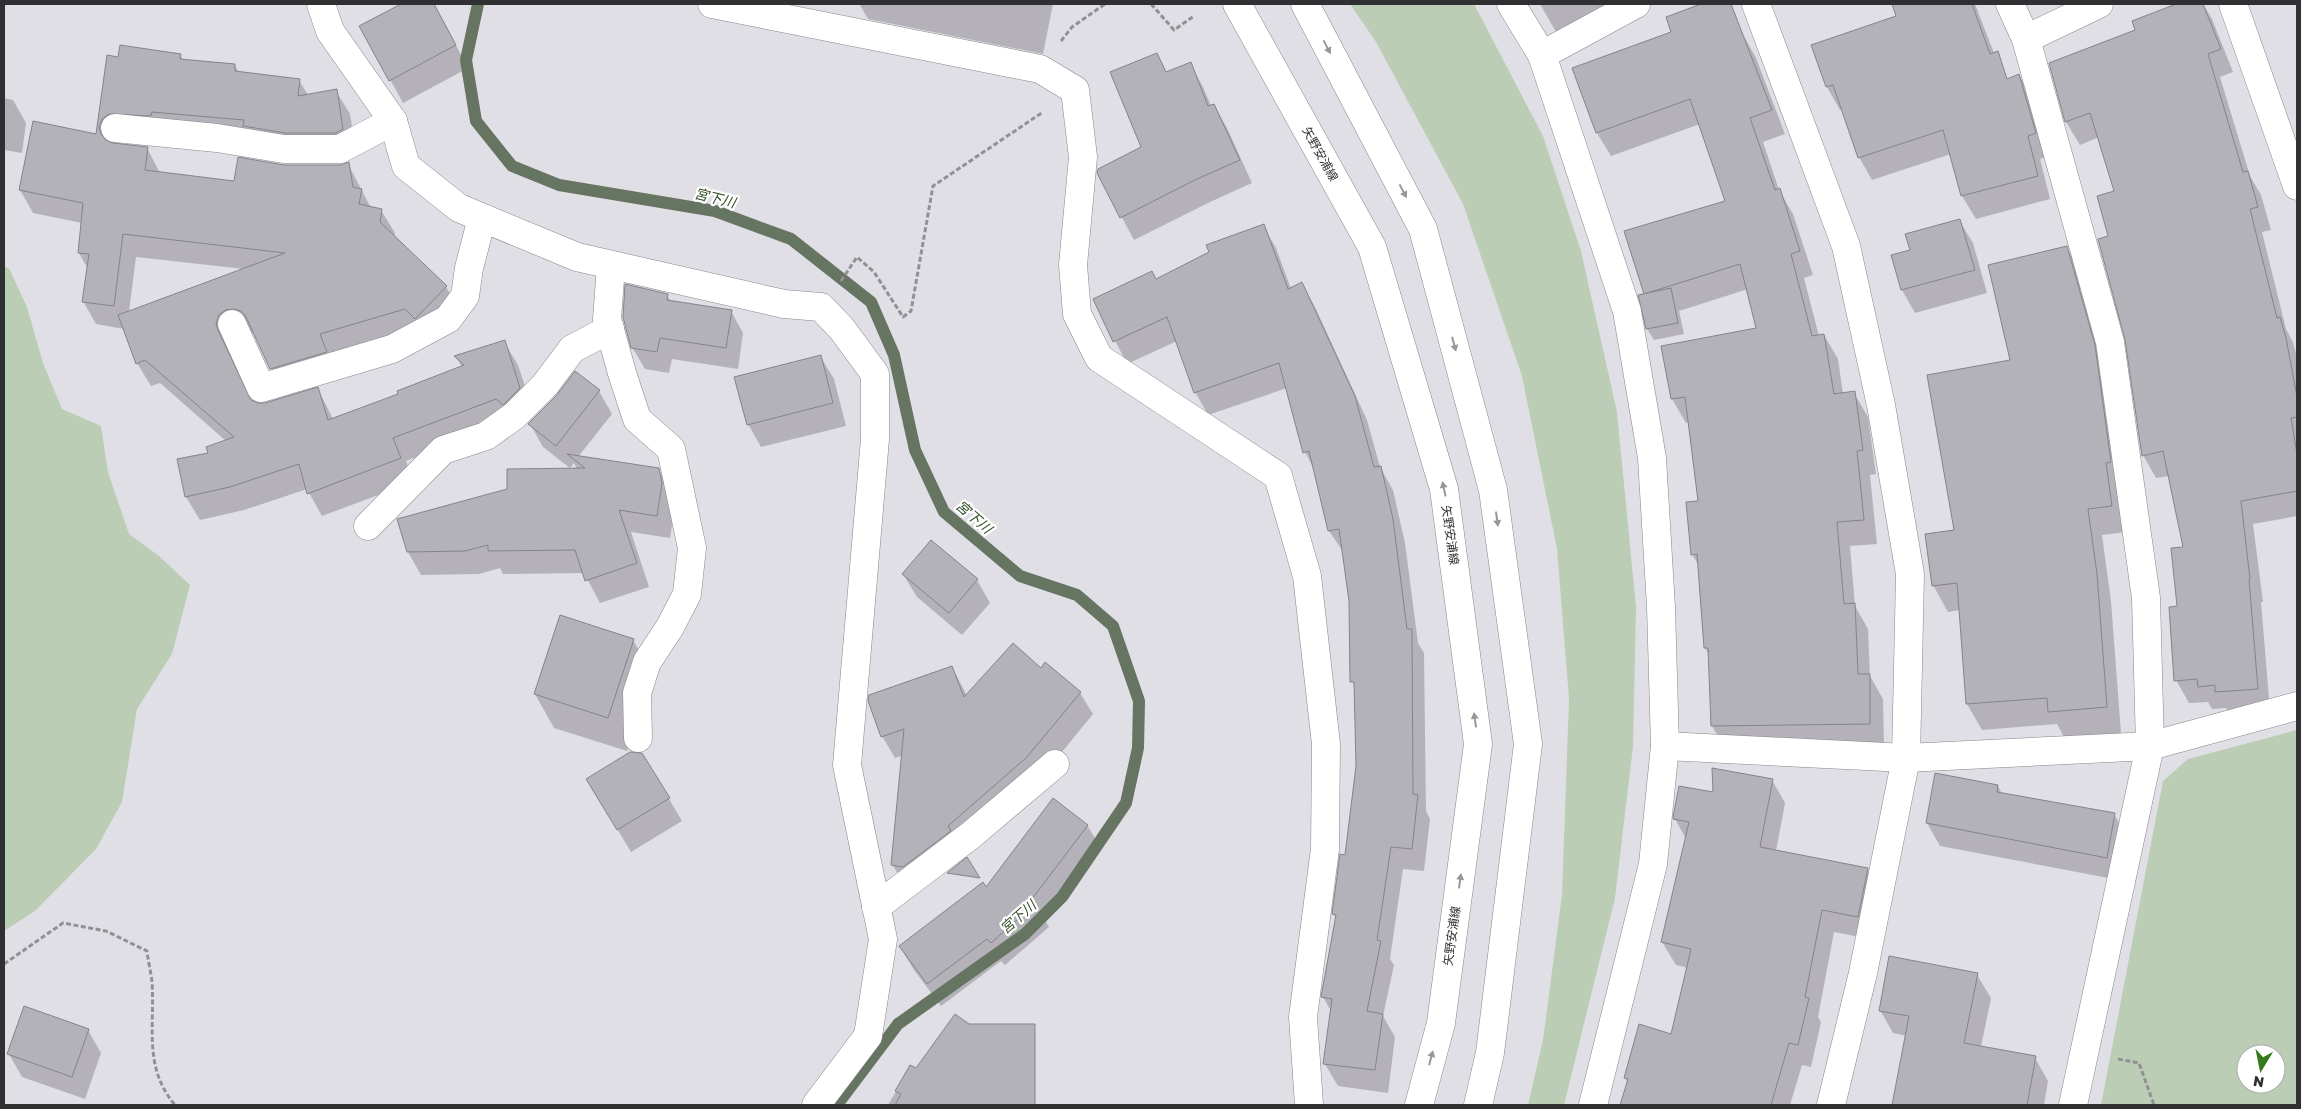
<svg xmlns="http://www.w3.org/2000/svg" width="2301" height="1109" viewBox="0 0 2301 1109" font-family="'Golos Text','Noto Sans JP',sans-serif">
  <rect width="100%" height="100%" fill="#e1dfe6"/>
  <!-- green -->
  <g fill="#bbceb5" fill-rule="evenodd">
    <path d="M1350,4H1474L1543,136L1581,251L1617,412L1636,607L1633,747L1615,898L1564,1105H1528L1543,1040L1562,895L1569,699L1557,549L1522,376L1463,204L1376,42Z"/>
    <path d="M4,267L9,268L27,307L43,363L62,409L101,426L108,472L129,534L159,556L190,585L172,654L137,709L122,802L96,849L35,911L4,931Z"/>
    <path d="M2297,730V1105H2101L2163,781L2188,759ZM2246,1054H2276V1084H2246Z"/>
  </g>
  <!-- shadow -->
  <g fill="#0003" fill-rule="evenodd">
    <path d="M403,4H434L468,68L403,103L361,26Z"/>
    <path d="M854,4H1053L1043,54L868,19L860,5Z"/>
    <path d="M1540,4H1618L1556,32Z"/>
    <path d="M1704,4H1726L1756,58L1785,134L1763,142L1779,190L1793,214L1813,275L1804,278L1819,336L1824,335L1838,359L1843,394L1854,393L1868,417L1876,474L1870,475L1877,544L1850,546L1855,606L1868,629L1870,676L1883,699L1884,747L1726,750L1712,726L1710,656L1705,648L1699,566L1692,554L1699,502L1689,422L1686,423L1672,399L1662,347L1758,329L1748,289L1679,311L1684,334L1654,340L1647,329L1645,293L1726,202L1700,124L1611,156L1597,133L1673,33L1667,18Z"/>
    <path d="M1893,4H1975L1994,53L2008,80L2019,75L2032,98L2048,156L2040,159L2050,199L1976,219L1962,196L1951,154L1872,180L1859,157L1842,109L1840,110L1827,87L1898,17Z"/>
    <path d="M2179,4H2203L2212,19L2233,72L2220,77L2250,176L2261,195L2271,230L2262,232L2286,329L2293,342L2297,358V516L2253,524L2263,602H2261L2270,711L2230,714L2226,708L2212,709L2208,702L2189,703L2176,680L2178,607L2184,548L2170,476L2156,478L2143,455L2109,237L2116,192L2099,137L2080,145L2066,122L2050,64L2137,31L2133,22Z"/>
    <path d="M180,55L184,61L234,65L239,72L299,80L308,95L336,91L350,114L356,153L122,136L114,145L147,148L160,173L235,182L284,166H340L348,164L371,208L381,210L395,233L394,237L446,287L460,310L284,392L255,334L248,331L229,346L230,355L252,402L258,405L266,404L318,389L333,419L400,394L462,367L456,357L504,342L518,365L533,411L406,461L413,482L322,516L307,489L244,510L200,520L186,497L178,460L209,454L226,441L160,383L151,386L137,363L124,329L96,324L83,301L88,269L79,253L82,223L33,213L20,190L97,135L108,56L119,58ZM136,257L244,269L129,312Z"/>
    <path d="M1157,55L1167,73L1190,64L1203,87L1211,106L1214,105L1227,128L1252,183L1210,202L1134,240L1098,173L1143,148Z"/>
    <path d="M4,98L13,100L26,123L22,153L4,150Z"/>
    <path d="M1959,220L1973,243L1987,293L1915,313L1902,290L1911,251Z"/>
    <path d="M1263,226L1276,248L1291,289L1302,284L1315,307L1367,420L1380,467L1393,490L1405,543L1418,643L1424,653L1426,811L1430,819L1424,871L1403,869L1390,959L1394,965L1383,1016L1395,1037L1388,1093L1338,1086L1325,1064L1331,1011L1323,997L1336,919L1334,914L1346,856L1357,766L1355,687L1352,681L1350,601L1344,553L1329,531L1314,469L1305,452L1287,388L1208,415L1195,392L1177,341L1127,364L1094,299L1156,280Z"/>
    <path d="M2067,248L2082,274L2109,373L2126,532L2102,535L2111,601L2121,733L2064,737L2057,724L1982,730L1967,704L1960,610L1948,612L1933,585L1956,531L2011,361Z"/>
    <path d="M667,295L671,302L731,311L743,333L738,369L672,359L669,373L645,369L632,347Z"/>
    <path d="M820,356L834,379L846,426L761,447L748,424Z"/>
    <path d="M599,391L612,414L578,457L658,469L672,493L675,507L670,538L631,532L649,587L600,603L584,573L503,574L500,568L479,574L421,575L408,552L577,469L574,463L570,468L543,447L530,424Z"/>
    <path d="M903,574L977,580L990,603L962,635L917,597Z"/>
    <path d="M633,640L652,674L627,751L554,728L535,694Z"/>
    <path d="M952,667L967,696L1041,669L1080,693L1093,714L1040,779L905,886L892,864L903,755L895,758L882,736Z"/>
    <path d="M1772,780L1785,803L1776,851L1867,869L1880,892L1871,939L1834,932L1818,1017L1821,1022L1811,1067L1802,1065L1790,1105H1622L1628,1083L1625,1078L1672,1035L1688,968L1676,965L1662,942L1686,839L1675,819L1714,794Z"/>
    <path d="M1998,786L2002,794L2114,814L2127,837L2119,880L1940,846L1927,823Z"/>
    <path d="M669,799L682,821L631,852L601,802Z"/>
    <path d="M1087,825L1101,848L1046,922L1049,927L1005,965L1001,961L941,1006L914,970L900,947L985,889Z"/>
    <path d="M1977,975L1991,998L1981,1047L2035,1058L2048,1081L2044,1105H1893L1907,1036L1893,1033L1880,1010Z"/>
    <path d="M969,1025L1025,1046L993,1105H888L911,1066L917,1070Z"/>
    <path d="M88,1030L101,1053L85,1099L22,1077L9,1054Z"/>
  </g>
  <g fill="none" stroke-linecap="round" stroke-linejoin="round">
    <!-- stream -->
    <path stroke="#667462" stroke-width="12" d="M478,4L466,60L476,121L512,166L559,185L715,211L791,239L871,302L894,355L915,450L944,512L1020,576L1077,595L1113,626L1139,701L1138,748L1126,803L1062,897L1025,934L898,1024L837,1105"/>
  </g>
  <!-- building -->
  <g fill="#b4b2b9" stroke="#858389">
    <path d="M401,4H434L456,45L389,81L359,26Z"/>
    <path d="M1701,4H1731L1772,110L1750,118L1775,190L1780,188L1800,251L1791,254L1812,336L1824,334L1834,394L1855,391L1863,450L1857,451L1864,520L1837,522L1844,604L1855,603L1858,674H1870V724L1711,726L1708,648H1704L1697,554L1691,555L1686,502L1698,501L1685,397L1671,399L1661,346L1756,328L1740,264L1644,294L1624,231L1725,201L1690,99L1596,133L1572,68L1671,32L1666,17Z"/>
    <path d="M1892,4H1972L1990,54L1998,51L2007,79L2019,74L2036,133L2028,136L2038,176L1961,196L1943,130L1858,158L1833,85L1826,87L1811,45L1896,16Z"/>
    <path d="M2176,4H2203L2221,49L2208,54L2243,172L2248,171L2258,207L2250,209L2277,318L2280,317L2286,338L2297,397V417L2291,418L2297,454V491L2241,501L2250,579H2249L2258,689L2215,692V685L2198,687L2197,679L2174,681L2169,607L2177,606L2171,548L2183,547L2163,451L2142,456L2125,340L2098,239L2108,236L2097,196L2114,191L2090,113L2065,122L2049,63L2135,30L2132,21Z"/>
    <path d="M120,45L181,54L180,59L235,64V71L300,79L298,96L337,89L343,129L336,133H285L243,126L244,120L152,112L151,116L109,114L102,119L99,127L101,134L106,140L113,143L148,147L145,170L234,181L238,157L284,165H340L349,162L353,187L362,189L359,204L382,209L380,222L447,286L415,319L405,309L320,334L327,352L270,369L246,317L241,311L234,309L225,310L219,315L216,323L218,330L251,400L258,403H265L318,387L328,420L398,394L397,391L464,365L454,356L505,340L520,388L503,405L496,399L393,438L401,458L307,494L299,464L230,487L185,497L177,459L208,453L206,447L234,437L145,360L136,364L118,315L285,253L123,234L114,306L82,302L89,254L78,253L83,203L19,190L33,121L96,134L107,55L118,57Z"/>
    <path d="M1157,53L1166,72L1191,62L1208,106L1214,104L1240,160L1197,179L1120,218L1097,173L1098,169L1141,147L1110,72Z"/>
    <path d="M1960,219L1975,270L1901,290L1891,255L1910,250L1905,234Z"/>
    <path d="M1264,224L1288,289L1302,282L1355,396L1374,467L1381,466L1393,519L1407,629H1412L1413,794L1418,795L1412,849L1391,847L1377,940L1381,941L1367,1011L1383,1014L1375,1070L1323,1064L1332,999L1321,997L1336,915L1332,914L1340,854L1345,855L1356,766L1354,682H1350L1349,601L1339,529L1328,531L1309,451L1303,453L1279,363L1194,393L1167,317L1113,342L1093,299L1152,271L1156,279L1209,252L1206,245Z"/>
    <path d="M2067,246L2095,345L2111,462L2106,463L2112,506L2088,509L2097,574L2107,707L2048,712L2047,698L1966,704L1957,583L1932,586L1925,534L1954,530L1927,375L2010,360L1988,265Z"/>
    <path d="M625,284L668,294L667,300L732,310L726,348L660,338L657,352L631,348L623,317Z"/>
    <path d="M1671,288L1678,323L1646,329L1638,295Z"/>
    <path d="M821,355L833,403L747,425L734,377Z"/>
    <path d="M575,371L600,390L556,446L528,424L556,396Z"/>
    <path d="M567,454L659,468L662,483L657,516L619,510L637,563L585,581L575,550L488,551V545L465,551L407,552L397,519L507,489V469L585,468Z"/>
    <path d="M931,540L978,579L949,613L902,574Z"/>
    <path d="M560,615L634,639L608,718L534,694Z"/>
    <path d="M1013,643L1041,668L1045,662L1081,692L1027,757L948,826L951,831L903,867L891,865L904,729L881,737L868,701L869,695L952,666L964,697Z"/>
    <path d="M630,752L642,753L670,798L617,830L586,779Z"/>
    <path d="M1712,768L1773,779L1760,847L1868,868L1858,917L1822,910L1805,997L1809,998L1798,1045L1789,1043L1771,1105H1620L1628,1079L1624,1078L1639,1024L1671,1034L1691,949L1661,942L1689,822L1673,819L1674,812L1679,786L1713,792Z"/>
    <path d="M1935,773L1998,785L1997,792L2115,813L2107,858L1926,823Z"/>
    <path d="M1053,798L1088,825L1032,899L1036,903L991,943L987,939L927,984L899,946L983,882L986,887Z"/>
    <path d="M967,857L980,878L947,873Z"/>
    <path d="M1889,956L1978,973L1964,1043L2036,1056L2027,1105H1892L1909,1016L1879,1011Z"/>
    <path d="M24,1006L89,1029L72,1077L7,1054Z"/>
    <path d="M955,1014L969,1024H1035V1105H895L901,1094L895,1091L910,1065L916,1068Z"/>
  </g>
  <g fill="none" stroke-linecap="round" stroke-linejoin="round">
    <defs>
      <g id="minor">
        <path d="M321,4L330,31L393,121L406,166L459,208L577,257L784,304L821,307L842,329L875,374V439L847,765L883,939L868,1036L816,1105"/>
        <path d="M712,4L1040,69L1075,90L1083,157L1073,265L1077,314L1099,358L1278,476L1307,576L1326,744L1325,849L1303,1017L1309,1105"/>
        <path d="M1511,4L1542,55L1627,311L1652,458L1661,607L1665,746L1653,864L1593,1105"/>
        <path d="M1756,4L1846,246L1881,405L1910,574L1906,758L1863,973L1831,1105"/>
        <path d="M2010,4L2026,39L2110,342L2146,598L2150,746L2073,1105"/>
        <path d="M2233,4L2297,186"/>
        <path d="M2026,39L2099,4"/>
        <path d="M1542,55L1636,4"/>
        <path d="M115,128L217,138L284,149H340L393,121"/>
        <path d="M611,266L607,319L622,373L637,419L671,449L692,548L687,594L670,627L647,662L637,693L638,738"/>
        <path d="M232,324L261,388L392,349L448,319L465,296L469,268L482,218"/>
        <path d="M368,526L443,450L486,436L514,416L545,385L572,349L610,329"/>
        <path d="M1665,746L1906,758L2150,746L2297,706"/>
        <path d="M876,907L971,835L1055,764"/>
      </g>
      <g id="major">
        <path d="M1237,4L1372,247L1444,489L1478,744L1441,1023L1419,1105"/>
        <path d="M1305,4L1423,229L1493,490L1528,744L1490,1053L1478,1105"/>
      </g>
    </defs>
    <!-- minor casing -->
    <use href="#minor" stroke="#88858c" stroke-width="29"/>
    <!-- major casing -->
    <use href="#major" stroke="#88858c" stroke-width="29"/>
    <!-- path -->
    <g stroke="#929095" stroke-width="3" stroke-dasharray="5 2.5" stroke-linecap="butt">
      <path d="M1151,4L1174,30L1194,16"/>
      <path d="M1061,41L1072,27L1105,4"/>
      <path d="M841,281L857,257L874,272L903,317L911,311L933,186L1043,112"/>
      <path d="M4,964L63,923L106,931L147,951C148,961 151,972 152,982C155,1027 143,1067 175,1105"/>
      <path d="M2118,1059L2139,1063L2154,1105"/>
    </g>
    <!-- minor -->
    <use href="#minor" stroke="#fff" stroke-width="28"/>
    <!-- major -->
    <use href="#major" stroke="#fff" stroke-width="28"/>
  </g>
  <!-- one-way arrows -->
  <defs><path id="oneway-solid" d="M-6-.8H1V-3.2L6.5 0L1 3.2V.8H-6Z" transform="scale(1.25)"/></defs>
  <g fill="#989798">
    <use href="#oneway-solid" transform="translate(1327 47) rotate(62)"/>
    <use href="#oneway-solid" transform="translate(1403 191) rotate(62)"/>
    <use href="#oneway-solid" transform="translate(1454 344) rotate(75)"/>
    <use href="#oneway-solid" transform="translate(1444 489) rotate(-102)"/>
    <use href="#oneway-solid" transform="translate(1497 519) rotate(82)"/>
    <use href="#oneway-solid" transform="translate(1475 720) rotate(-98)"/>
    <use href="#oneway-solid" transform="translate(1460 881) rotate(-82)"/>
    <use href="#oneway-solid" transform="translate(1431 1058) rotate(-75)"/>
  </g>
  <g text-anchor="middle" stroke-width="4.5" stroke-linejoin="round" paint-order="stroke">
    <!-- street labels -->
    <g font-size="12" fill="#302f32" stroke="#fff">
      <text transform="translate(1320 154) rotate(61)" y="4">矢野安浦線</text>
      <text transform="translate(1450 535) rotate(82)" y="4">矢野安浦線</text>
      <text transform="translate(1452 936) rotate(-82)" y="4">矢野安浦線</text>
    </g>
    <!-- water labels -->
    <g font-size="14" font-style="italic" fill="#305026" stroke="#fff">
      <text transform="translate(715 198) rotate(14)" y="5">宮下川</text>
      <text transform="translate(974 517) rotate(41)" y="5">宮下川</text>
      <text transform="translate(1018 917) rotate(-41)" y="5">宮下川</text>
    </g>
  </g>
  <!-- border -->
  <rect width="2301" height="1109" fill="none" stroke="#302f32" stroke-width="10"/>
  <!-- north arrow -->
  <g transform="translate(2261 1069) rotate(190)"><circle r="24" fill="#ffffff" stroke="#acacad"/>
  <path d="M0-4L9 19L0 12L-9 19Z" fill="#36791a"/>
  <text y="-8" font-size="14" font-weight="bold" text-anchor="middle" fill="#302f32">N</text>
  </g>
</svg>
